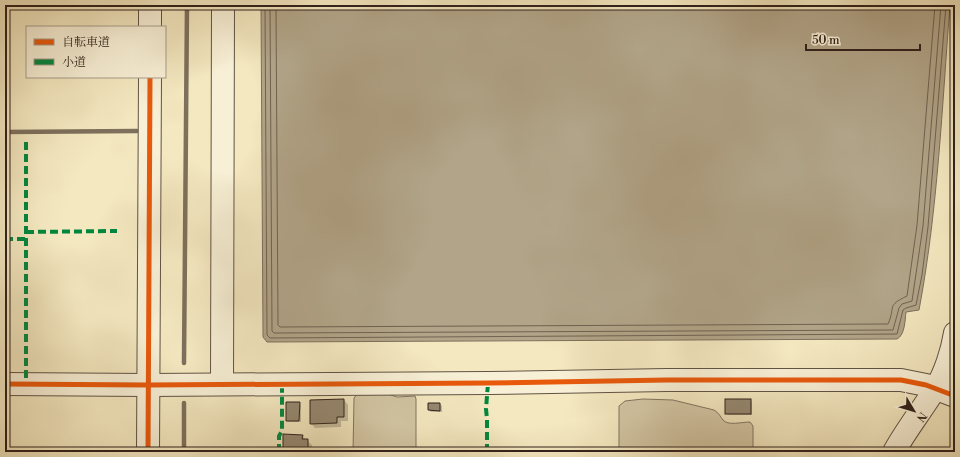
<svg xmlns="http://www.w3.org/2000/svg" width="960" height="457" viewBox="0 0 960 457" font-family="'Libre Bodoni','Noto Serif JP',serif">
  <rect width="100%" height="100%" fill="#f4e8c0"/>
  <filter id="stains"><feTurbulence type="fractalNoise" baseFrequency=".005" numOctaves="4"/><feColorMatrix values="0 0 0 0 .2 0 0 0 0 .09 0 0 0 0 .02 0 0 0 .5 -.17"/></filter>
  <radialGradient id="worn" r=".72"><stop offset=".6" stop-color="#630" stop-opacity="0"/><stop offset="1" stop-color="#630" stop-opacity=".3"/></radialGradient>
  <!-- green -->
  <g fill="#d3c6a4" stroke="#817460">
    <path d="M358,393L388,394L397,397L415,396L416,399V452H353L354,398Z"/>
    <path d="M643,399L673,400L714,410C719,413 720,416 723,420C728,426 742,422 750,422L753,426V452H619V406L625,401Z"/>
  </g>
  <!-- water -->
  <path fill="#b1a488" stroke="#7d705c" d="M261,5H950C942,106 938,209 919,310L906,312C905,320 905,335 897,339L267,342L263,337Z"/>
  <!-- shadow -->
  <g fill="#0003">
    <path d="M344,400L348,405V421H341V427L315,428L311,423Z"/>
    <path d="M751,400L752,402V415H728L726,413Z"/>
    <path d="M299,403L301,405V422H289L287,420Z"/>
    <path d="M429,404H440L442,406V412H431L429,410Z"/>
    <path d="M302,436L312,445L313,452H284Z"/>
  </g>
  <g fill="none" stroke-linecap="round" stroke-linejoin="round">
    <!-- shore -->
    <g stroke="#706252" stroke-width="1">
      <path d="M265,5L267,335L270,338L897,334L903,310L906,308L916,305L922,275L928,227L946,5"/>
      <path d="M270,5L272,331L274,333L893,330L899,308L902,304L912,301L923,226L941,5"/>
      <path d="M276,5L278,325L280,327L888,324C896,306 886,306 907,296L917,225L935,5"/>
    </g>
    <!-- stream -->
    <g stroke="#7d705c" stroke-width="4.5">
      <path d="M5,132L137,131"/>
      <path d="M184,363L187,5"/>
      <path d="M184,452V403"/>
    </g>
  </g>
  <!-- building -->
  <g fill="#958871" stroke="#2f211b">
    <path d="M344,399V417H337V423L310,424V400Z"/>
    <rect x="725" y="399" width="26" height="15"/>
    <path d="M286,402H300L299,421H286Z"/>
    <path d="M428,403H440V411L428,410Z"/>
    <path d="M283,434L303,435L302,439H308V449H311V452H283Z"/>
  </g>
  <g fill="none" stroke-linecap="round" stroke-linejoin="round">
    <defs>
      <g id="minor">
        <path d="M150,27V5"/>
        <path d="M5,384L148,385L488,383L667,380H901L926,385L955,396"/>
        <path d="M222,384L223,5"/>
        <path d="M148,452L150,77"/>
        <path d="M894,452C906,430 922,410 935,389C945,374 952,351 955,333"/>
      </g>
    </defs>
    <!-- minor casing -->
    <use href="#minor" stroke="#605344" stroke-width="24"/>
    <!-- minor -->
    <use href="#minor" stroke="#f8f0d6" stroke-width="22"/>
    <!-- quiet -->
    <g stroke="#00873e" stroke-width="4" stroke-dasharray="8 4" stroke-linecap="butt">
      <path d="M26,142V383"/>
      <path d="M26,232L117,231"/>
      <path d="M5,239H26"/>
      <path d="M279,452V436L282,431V383"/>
      <path d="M487,452V419L486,409L488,383"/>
    </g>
    <defs>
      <g id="cycleway">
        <path d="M5,384L148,385L488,383L667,380H901L926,385L955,396"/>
        <path d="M148,452L150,77"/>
      </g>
    </defs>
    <!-- cycleway casing -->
    <use href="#cycleway" stroke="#f8f0d6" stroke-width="8"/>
    <!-- cycleway -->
    <use href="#cycleway" stroke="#e8590c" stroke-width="5"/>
  </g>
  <!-- margin -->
  <rect width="960" height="457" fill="none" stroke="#f4e8c0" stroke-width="20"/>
  <rect x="6" y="6" width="948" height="445" fill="none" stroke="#2f211b" stroke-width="2"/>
  <rect x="10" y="10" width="940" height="437" fill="none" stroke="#2f211b"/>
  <!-- legend -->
  <rect x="26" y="26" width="140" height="52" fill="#f8f0d6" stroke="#a89d8b"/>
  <rect x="34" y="39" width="20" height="6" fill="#e8590c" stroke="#a89d8b"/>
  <text x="62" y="46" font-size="12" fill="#2f211b">自転車道</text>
  <rect x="34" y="59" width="20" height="6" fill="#00873e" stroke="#a89d8b"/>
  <text x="62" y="66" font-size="12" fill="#2f211b">小道</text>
  <!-- north arrow -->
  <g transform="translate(914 411) rotate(128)" stroke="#f8f0d6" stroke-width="3" paint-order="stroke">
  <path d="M0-3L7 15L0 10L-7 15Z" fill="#2f211b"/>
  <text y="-6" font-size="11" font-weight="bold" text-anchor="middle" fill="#2f211b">N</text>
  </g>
  <!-- scale -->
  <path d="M806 44v6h114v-6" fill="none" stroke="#2f211b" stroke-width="2"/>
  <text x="812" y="44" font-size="12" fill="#2f211b" stroke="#f8f0d6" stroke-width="3" paint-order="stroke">50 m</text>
  <rect width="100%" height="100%" filter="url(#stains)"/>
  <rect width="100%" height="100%" fill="url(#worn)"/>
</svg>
